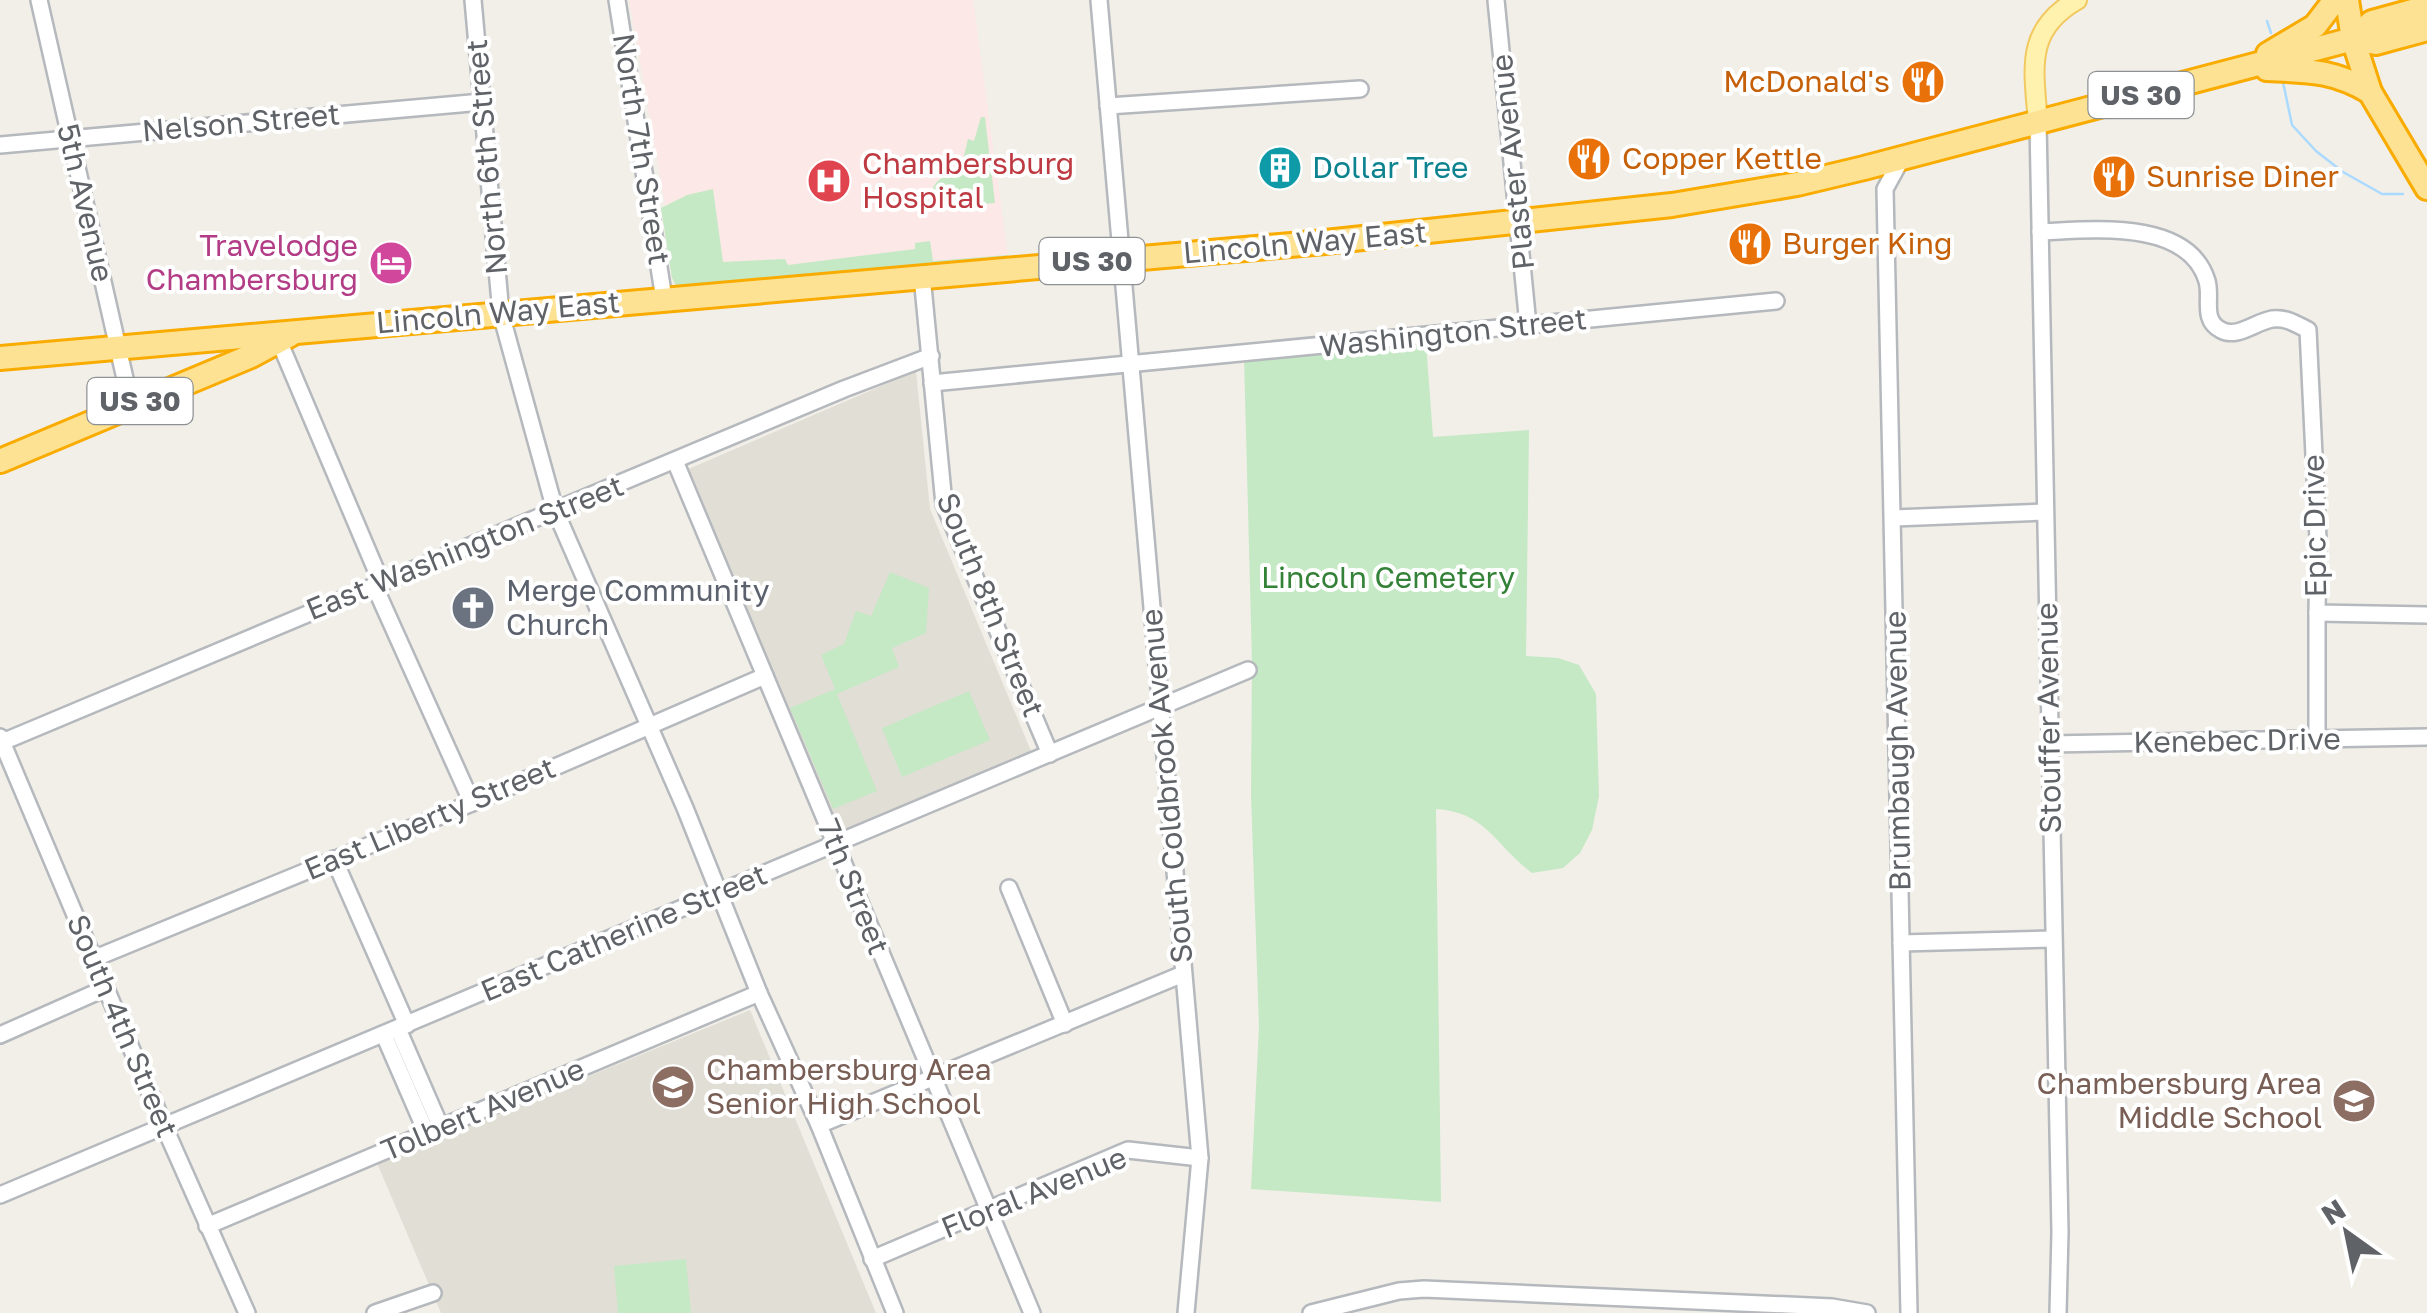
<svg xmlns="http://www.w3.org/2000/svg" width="2427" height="1313" viewBox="0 0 2427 1313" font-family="'Golos Text',sans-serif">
  <rect width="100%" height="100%" fill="#f1efe8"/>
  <!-- education -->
  <g fill="#e1ded6">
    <path d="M916,371L930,509L1031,751L840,831L686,470Z"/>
    <path d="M750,1010L876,1313H441L377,1163Z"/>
  </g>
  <!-- medical -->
  <path fill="#fce8e6" d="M629,0H973L1008,255L679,285Z"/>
  <!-- green -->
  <g fill="#c5e8c5">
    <path d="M981,117H985L995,203L931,208C927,189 938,175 957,172L962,164L968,139L974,141Z"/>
    <path d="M713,189L723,262L785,259L788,265L915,249V243L930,241L933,261L1008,255V259L677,287L672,278L661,208L687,195Z"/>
    <path d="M1426,343L1433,437L1529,430L1526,656L1558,658L1579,665L1596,694L1599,796L1592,830L1580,853L1563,868L1532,873C1494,844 1486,812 1436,809L1441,1202L1251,1189L1259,1027L1251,795L1252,662L1244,356Z"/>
    <path d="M890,572L929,588L926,633L892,648L899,667L837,694L877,791L833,809L790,708L835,689L821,655L844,644L856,611L871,616Z"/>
    <path d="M969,691L990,740L902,777L882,728Z"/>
    <path d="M686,1259L691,1313H618L614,1266Z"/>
  </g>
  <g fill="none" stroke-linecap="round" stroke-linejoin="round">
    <!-- stream -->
    <g stroke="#aadaff" stroke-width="2.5">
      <path d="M2267,21L2271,33"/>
      <path d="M2283,82L2292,125L2316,151L2343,172L2382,194H2403"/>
    </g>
    <defs>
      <g id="minor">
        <path d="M39,0L131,405"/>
        <path d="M473,0L501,314L555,510L685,808L759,993L819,1125L895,1313"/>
        <path d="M617,0L664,299"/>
        <path d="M1099,0L1200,1158L1186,1313"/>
        <path d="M1496,0L1528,325"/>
        <path d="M1108,106L1360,89"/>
        <path d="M2038,123L2060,1232L2058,1313"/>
        <path d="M0,145L482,102"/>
        <path d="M1902,158L1885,189L1909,1313"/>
        <path d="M2040,232C2090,230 2188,218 2207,281C2212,298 2201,320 2221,330C2237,339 2255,322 2272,319C2286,317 2296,324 2308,330L2318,539L2317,613L2427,615"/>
        <path d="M922,276L944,504L1050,754"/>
        <path d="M279,341L381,582"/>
        <path d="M932,383L1776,301"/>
        <path d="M675,461L1032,1313"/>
        <path d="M1894,518L2044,512"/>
        <path d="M374,585L472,803"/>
        <path d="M2317,613V739"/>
        <path d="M0,737L164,1126L247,1313"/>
        <path d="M0,743L844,389L931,356"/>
        <path d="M2050,744L2427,737"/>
        <path d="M334,859L407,1025"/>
        <path d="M1009,888L1065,1024"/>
        <path d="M1901,943L2053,939"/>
        <path d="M93,959L472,803L765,676"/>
        <path d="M398,1029L441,1128"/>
        <path d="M0,1035L106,988"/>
        <path d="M384,1035L427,1134"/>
        <path d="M819,1125L1183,974"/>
        <path d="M0,1195L1248,670"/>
        <path d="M207,1226L759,993"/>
        <path d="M872,1259L1128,1150L1200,1158"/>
        <path d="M375,1313L433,1293"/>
        <path d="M1311,1313L1399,1291L1424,1289L1832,1307L1867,1313"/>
      </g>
      <path id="major" d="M2038,123C2034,70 2024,30 2077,0"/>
      <g id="highway">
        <path d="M2347,0L2353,39L2370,92L2427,188"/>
        <path d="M2353,39L2372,22L2427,7"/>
        <path d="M2268,54L2315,26L2335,0"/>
        <path d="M2267,69C2308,71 2333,70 2370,92"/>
        <path d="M0,358L1325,242L1672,205L1797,184L1864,168L2353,39L2376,43L2427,29"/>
        <path d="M0,461L251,356L290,335"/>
      </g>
    </defs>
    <!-- minor casing -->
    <use href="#minor" stroke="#b5b8bc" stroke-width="20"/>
    <!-- major casing -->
    <use href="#major" stroke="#f2c960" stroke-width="22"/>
    <!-- highway casing -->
    <use href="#highway" stroke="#f9ab00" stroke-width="28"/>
    <!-- minor -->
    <use href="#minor" stroke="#fff" stroke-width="15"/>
    <!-- major -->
    <use href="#major" stroke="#fff2af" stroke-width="18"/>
    <!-- highway -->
    <use href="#highway" stroke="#fde293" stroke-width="22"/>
  </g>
  <!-- icons -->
  <defs>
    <symbol id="restaurant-disc" viewBox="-11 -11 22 22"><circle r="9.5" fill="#e8710a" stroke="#fff"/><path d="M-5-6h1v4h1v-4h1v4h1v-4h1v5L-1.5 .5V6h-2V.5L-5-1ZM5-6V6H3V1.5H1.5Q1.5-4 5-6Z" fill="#fff"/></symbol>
    <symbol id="building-disc" viewBox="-11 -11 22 22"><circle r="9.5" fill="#0f9aa8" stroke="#fff"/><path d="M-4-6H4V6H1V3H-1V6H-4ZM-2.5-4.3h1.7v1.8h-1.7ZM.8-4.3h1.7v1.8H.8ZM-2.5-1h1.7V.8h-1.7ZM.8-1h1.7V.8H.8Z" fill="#fff"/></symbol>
    <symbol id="hospital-disc" viewBox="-11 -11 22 22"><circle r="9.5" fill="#e0444e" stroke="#fff"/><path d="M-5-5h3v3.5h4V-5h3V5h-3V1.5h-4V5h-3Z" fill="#fff"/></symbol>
    <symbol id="hotel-disc" viewBox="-11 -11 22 22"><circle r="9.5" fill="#d1479c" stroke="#fff"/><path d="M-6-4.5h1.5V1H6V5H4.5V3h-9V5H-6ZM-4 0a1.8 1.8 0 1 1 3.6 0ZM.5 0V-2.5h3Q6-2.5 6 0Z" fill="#fff"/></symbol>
    <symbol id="church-disc" viewBox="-11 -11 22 22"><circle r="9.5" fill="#6b7280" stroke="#fff"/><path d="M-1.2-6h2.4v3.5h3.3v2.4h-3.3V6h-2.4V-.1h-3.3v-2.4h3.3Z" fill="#fff"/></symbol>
    <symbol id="school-disc" viewBox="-11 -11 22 22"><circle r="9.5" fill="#8d6e63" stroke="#fff"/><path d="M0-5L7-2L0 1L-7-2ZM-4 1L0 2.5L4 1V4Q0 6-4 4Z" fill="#fff"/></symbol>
  </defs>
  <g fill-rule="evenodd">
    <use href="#restaurant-disc" x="1898" y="57" width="50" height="50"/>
    <use href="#restaurant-disc" x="1564" y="134" width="50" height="50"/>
    <use href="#building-disc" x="1255" y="143" width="50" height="50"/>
    <use href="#restaurant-disc" x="2089" y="152" width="50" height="50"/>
    <use href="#hospital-disc" x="804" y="156" width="50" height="50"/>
    <use href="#restaurant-disc" x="1725" y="219" width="50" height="50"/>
    <use href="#hotel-disc" x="366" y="238" width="50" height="50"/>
    <use href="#church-disc" x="448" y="583" width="50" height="50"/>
    <use href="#school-disc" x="648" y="1062" width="50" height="50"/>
    <use href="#school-disc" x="2329" y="1076" width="50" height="50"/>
  </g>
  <g text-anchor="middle" stroke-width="8" stroke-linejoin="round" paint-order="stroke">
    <!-- shield labels -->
    <g fill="#fff" stroke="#8f9295" stroke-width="2.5">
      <rect x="2088.5" y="72" width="105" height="46" rx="8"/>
      <rect x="1039.5" y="238" width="105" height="46" rx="8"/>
      <rect x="87.5" y="378" width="105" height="46" rx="8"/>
    </g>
    <g font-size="28" font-weight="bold" fill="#5f6368">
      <text x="2141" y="105">US 30</text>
      <text x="1092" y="271">US 30</text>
      <text x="140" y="411">US 30</text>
    </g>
    <!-- food labels -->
    <g font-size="30" fill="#c56008" stroke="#fff" text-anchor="start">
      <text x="1890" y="92" text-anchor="end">McDonald's</text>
      <text x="1622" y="169">Copper Kettle</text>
      <text x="2146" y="187">Sunrise Diner</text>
      <text x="1782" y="254">Burger King</text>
    </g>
    <!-- street labels -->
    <g font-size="30" fill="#5f6368" stroke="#fff">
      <text transform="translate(241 123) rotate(-5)" y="10">Nelson Street</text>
      <text transform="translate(641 149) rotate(81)" y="10">North 7th Street</text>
      <text transform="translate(487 157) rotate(-95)" y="10">North 6th Street</text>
      <text transform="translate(1513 162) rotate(-96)" y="10">Plaster Avenue</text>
      <text transform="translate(85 203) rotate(77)" y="10">5th Avenue</text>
      <text transform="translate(1305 243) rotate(-5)" y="10">Lincoln Way East</text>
      <text transform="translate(498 313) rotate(-5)" y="10">Lincoln Way East</text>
      <text transform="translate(1453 333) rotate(-6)" y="10">Washington Street</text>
      <text transform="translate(2315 526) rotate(-91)" y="10">Epic Drive</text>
      <text transform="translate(465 548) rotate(-22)" y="10">East Washington Street</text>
      <text transform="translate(990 605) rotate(68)" y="10">South 8th Street</text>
      <text transform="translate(2049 718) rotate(-91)" y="10">Stouffer Avenue</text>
      <text transform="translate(2237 741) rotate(-1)" y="10">Kenebec Drive</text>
      <text transform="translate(1898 751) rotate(-91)" y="10">Brumbaugh Avenue</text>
      <text transform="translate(1167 786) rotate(-95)" y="10">South Coldbrook Avenue</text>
      <text transform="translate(430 819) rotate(-23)" y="10">East Liberty Street</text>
      <text transform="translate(853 887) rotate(68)" y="10">7th Street</text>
      <text transform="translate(624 933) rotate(-23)" y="10">East Catherine Street</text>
      <text transform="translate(122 1026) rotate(67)" y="10">South 4th Street</text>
      <text transform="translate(483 1110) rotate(-23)" y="10">Tolbert Avenue</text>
      <text transform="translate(1034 1193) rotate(-22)" y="10">Floral Avenue</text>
    </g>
    <!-- health labels -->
    <g font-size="30" fill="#be3a42" stroke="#fff" text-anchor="start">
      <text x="862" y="174">Chambersburg<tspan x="862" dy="34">Hospital</tspan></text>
    </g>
    <!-- culture labels -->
    <g font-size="30" fill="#0d838f" stroke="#fff" text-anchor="start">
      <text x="1312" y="178">Dollar Tree</text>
    </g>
    <!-- hotel labels -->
    <g font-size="30" fill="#b23c85" stroke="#fff" text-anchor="end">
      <text x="358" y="256">Travelodge<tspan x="358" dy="34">Chambersburg</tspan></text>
    </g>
    <!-- park labels -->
    <g font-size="30" fill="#348238" stroke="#fff">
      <text x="1388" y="588">Lincoln Cemetery</text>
    </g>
    <!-- worship labels -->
    <g font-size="30" fill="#5b616d" stroke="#fff" text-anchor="start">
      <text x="506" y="601">Merge Community<tspan x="506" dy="34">Church</tspan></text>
    </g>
    <!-- education labels -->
    <g font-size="30" fill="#785e54" stroke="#fff" text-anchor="start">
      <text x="706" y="1080">Chambersburg Area<tspan x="706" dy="34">Senior High School</tspan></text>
      <text x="2322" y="1094" text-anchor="end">Chambersburg Area<tspan x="2322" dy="34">Middle School</tspan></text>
    </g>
  </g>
  <!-- north arrow -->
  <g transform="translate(2347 1233) rotate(327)" stroke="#ffffff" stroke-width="8" paint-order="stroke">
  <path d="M0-8L18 38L0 25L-18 38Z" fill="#5f6368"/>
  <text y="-15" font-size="28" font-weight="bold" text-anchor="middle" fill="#5f6368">N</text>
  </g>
</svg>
